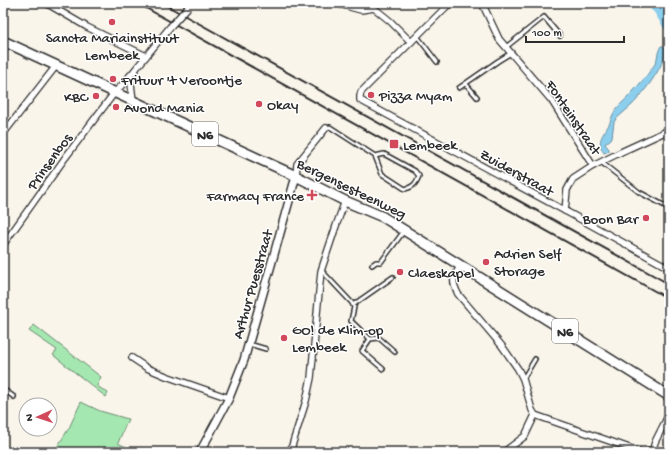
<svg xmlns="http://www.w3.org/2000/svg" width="672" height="455" viewBox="0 0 672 455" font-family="'Gochi Hand',sans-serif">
  <rect width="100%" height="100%" fill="#faf5eb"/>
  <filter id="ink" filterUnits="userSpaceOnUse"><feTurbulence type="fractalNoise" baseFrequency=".025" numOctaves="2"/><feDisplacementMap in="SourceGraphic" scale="8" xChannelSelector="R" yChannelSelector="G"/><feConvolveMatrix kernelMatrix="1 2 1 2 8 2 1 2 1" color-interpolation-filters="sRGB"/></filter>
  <g filter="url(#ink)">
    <!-- green -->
    <g fill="#a5e7b1" stroke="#68896e">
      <path d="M34,325L101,377L97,386L108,393L106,397L53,355L57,350L29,331Z"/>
      <path d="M81,402L100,411L128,419L118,443L136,452H54L69,428Z"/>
    </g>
    <!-- water -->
    <path fill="#8cceed" stroke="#658d9f" d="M661,46H664C671,59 642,95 632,105C627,110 621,114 616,119L614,122L612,137L611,139L606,143L605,144L609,149V151L604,153C597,143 601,137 607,128C611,123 611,116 615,111C618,106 623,102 628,97C637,87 647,76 655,64C658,58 657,52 661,46Z"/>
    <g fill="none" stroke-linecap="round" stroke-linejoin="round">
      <!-- river -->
      <path stroke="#8cceed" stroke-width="12" d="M653,3L659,9L669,25"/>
      <defs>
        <g id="service">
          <path d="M417,36L437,62"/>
          <path d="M506,47L544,17L560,36"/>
          <path d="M466,84L477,97"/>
          <path d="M459,88L498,61L511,53"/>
          <path d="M326,128L330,127L375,156L382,174L405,189C413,187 416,184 419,176L415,171L384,154L375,156"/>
          <path d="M601,162L639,192L669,208"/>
          <path d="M372,265L376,262H381L404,231"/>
          <path d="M322,271L352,303L354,307L351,321L370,339L362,351L383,369"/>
          <path d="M353,305L393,277"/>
          <path d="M370,339L379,338L395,352"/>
          <path d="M249,344L266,349"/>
          <path d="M523,379L535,359"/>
          <path d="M3,389L14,397"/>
        </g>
        <g id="minor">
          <path d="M46,3L87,27L146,56"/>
          <path d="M335,3L361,10L374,8L390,21L411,42"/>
          <path d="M450,3L361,92L360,96V100L593,226L669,268"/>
          <path d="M482,3L499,39L552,101L593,166"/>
          <path d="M130,76L133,100"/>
          <path d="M3,134L56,66"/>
          <path d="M296,176L297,164L326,128"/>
          <path d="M565,211L567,190L573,179L593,166L621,152L669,130"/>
          <path d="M3,245L65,158L115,92L125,82L170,27"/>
          <path d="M461,265C453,278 451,280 458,294L502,346L518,369L523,379L532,410L535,415L641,452"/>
          <path d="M132,358L147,368L166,376L229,398"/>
          <path d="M653,449L655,442L669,414"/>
          <path d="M290,452L306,401L311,378L321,271L336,226L345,201"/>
          <path d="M504,452L525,436L535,415"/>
          <path d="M647,452L653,449"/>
        </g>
        <path id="tertiary" d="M200,452L229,398L244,360L275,251L296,176"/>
        <path id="primary" d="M3,41L296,176L345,201L383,217L669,396"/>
      </defs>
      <!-- service casing -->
      <use href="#service" stroke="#2b2b2b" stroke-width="6"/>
      <!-- minor casing -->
      <use href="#minor" stroke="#2b2b2b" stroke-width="8"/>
      <!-- tertiary casing -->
      <use href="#tertiary" stroke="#2b2b2b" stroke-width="10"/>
      <!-- primary casing -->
      <use href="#primary" stroke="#2b2b2b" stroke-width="12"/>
      <!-- service -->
      <use href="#service" stroke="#fff" stroke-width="3"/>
      <!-- minor -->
      <use href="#minor" stroke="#fff" stroke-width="5.5"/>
      <!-- tertiary -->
      <use href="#tertiary" stroke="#fff" stroke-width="7"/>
      <!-- primary -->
      <use href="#primary" stroke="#fff" stroke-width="9"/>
      <!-- rail -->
      <g stroke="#2b2b2b" stroke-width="2">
        <path d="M137,3L669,299"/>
        <path d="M162,3L669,284"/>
      </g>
      <defs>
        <path id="minor-bridge" d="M170,27L188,7"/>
      </defs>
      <!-- minor-bridge casing -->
      <use href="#minor-bridge" stroke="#2b2b2b" stroke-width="8" stroke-linecap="butt"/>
      <!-- minor-bridge -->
      <use href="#minor-bridge" stroke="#fff" stroke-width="5.5"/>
    </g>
  </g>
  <!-- markers -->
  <g fill="#d1495b" stroke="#fff" stroke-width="1.5">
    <circle cx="112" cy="22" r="4"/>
    <circle cx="113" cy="79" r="4"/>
    <circle cx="371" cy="95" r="4"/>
    <circle cx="96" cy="96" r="4"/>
    <circle cx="259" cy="104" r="4"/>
    <circle cx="116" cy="107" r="4"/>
    <rect x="389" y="139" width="10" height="10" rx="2"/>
    <path d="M310 189h4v4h4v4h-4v4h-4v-4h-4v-4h4z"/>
    <circle cx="646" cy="218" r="4"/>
    <circle cx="486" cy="262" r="4"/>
    <circle cx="400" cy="272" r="4"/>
    <circle cx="284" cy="338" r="4"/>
  </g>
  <g text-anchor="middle" stroke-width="3" stroke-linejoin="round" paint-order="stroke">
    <!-- shield labels -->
    <g fill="#fff" stroke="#6b6b6b" stroke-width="1">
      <rect x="192" y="122" width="26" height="24" rx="3"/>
      <rect x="552" y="319" width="26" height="24" rx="3"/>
    </g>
    <g font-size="14" font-weight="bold" fill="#2b2b2b">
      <text x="205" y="139">N6</text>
      <text x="565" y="336">N6</text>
    </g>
    <!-- poi labels -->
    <g font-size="15" fill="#2b2b2b" stroke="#fff" text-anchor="start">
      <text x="112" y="42" text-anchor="middle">Sancta Mariainstituut<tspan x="112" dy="17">Lembeek</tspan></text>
      <text x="121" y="84">Frituur 't Veroontje</text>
      <text x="379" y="100">Pizza Myam</text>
      <text x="88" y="101" text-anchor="end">KBC</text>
      <text x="267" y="109">Okay</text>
      <text x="124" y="112">Avond Mania</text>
      <text x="403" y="149">Lembeek</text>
      <text x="304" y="200" text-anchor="end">Farmacy France</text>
      <text x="638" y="223" text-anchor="end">Boon Bar</text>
      <text x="494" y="258">Adrien Self<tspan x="494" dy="17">Storage</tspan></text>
      <text x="408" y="277">Claeskapel</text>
      <text x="292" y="334">GO! de Klim-op<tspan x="292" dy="17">Lembeek</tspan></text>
    </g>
    <!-- street labels -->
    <g font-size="15" fill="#2b2b2b" stroke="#fff">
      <text transform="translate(574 117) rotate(56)" y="5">Fonteinstraat</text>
      <text transform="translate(49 161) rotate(-54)" y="5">Prinsenbos</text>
      <text transform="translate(517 172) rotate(29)" y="5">Zuiderstraat</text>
      <text transform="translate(352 188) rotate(26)" y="5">Bergensesteenweg</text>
      <text transform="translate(252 284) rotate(-74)" y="5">Arthur Puesstraat</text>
    </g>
  </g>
  <!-- margin -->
  <rect width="672" height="455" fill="none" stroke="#fff" stroke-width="16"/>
  <rect x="8" y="8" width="656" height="439" fill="none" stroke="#2b2b2b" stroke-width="1.5" filter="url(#ink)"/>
  <!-- north arrow -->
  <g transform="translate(38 417) rotate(267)"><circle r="19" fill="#ffffff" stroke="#aaaaaa"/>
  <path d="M0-3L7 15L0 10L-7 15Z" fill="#d1495b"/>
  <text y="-6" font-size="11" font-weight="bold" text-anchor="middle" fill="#2b2b2b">N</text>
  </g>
  <!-- scale -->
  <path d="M526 36v6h98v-6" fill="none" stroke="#2b2b2b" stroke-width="2"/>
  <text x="532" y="36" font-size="12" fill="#2b2b2b" stroke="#ffffff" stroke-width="3" paint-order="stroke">100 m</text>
</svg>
